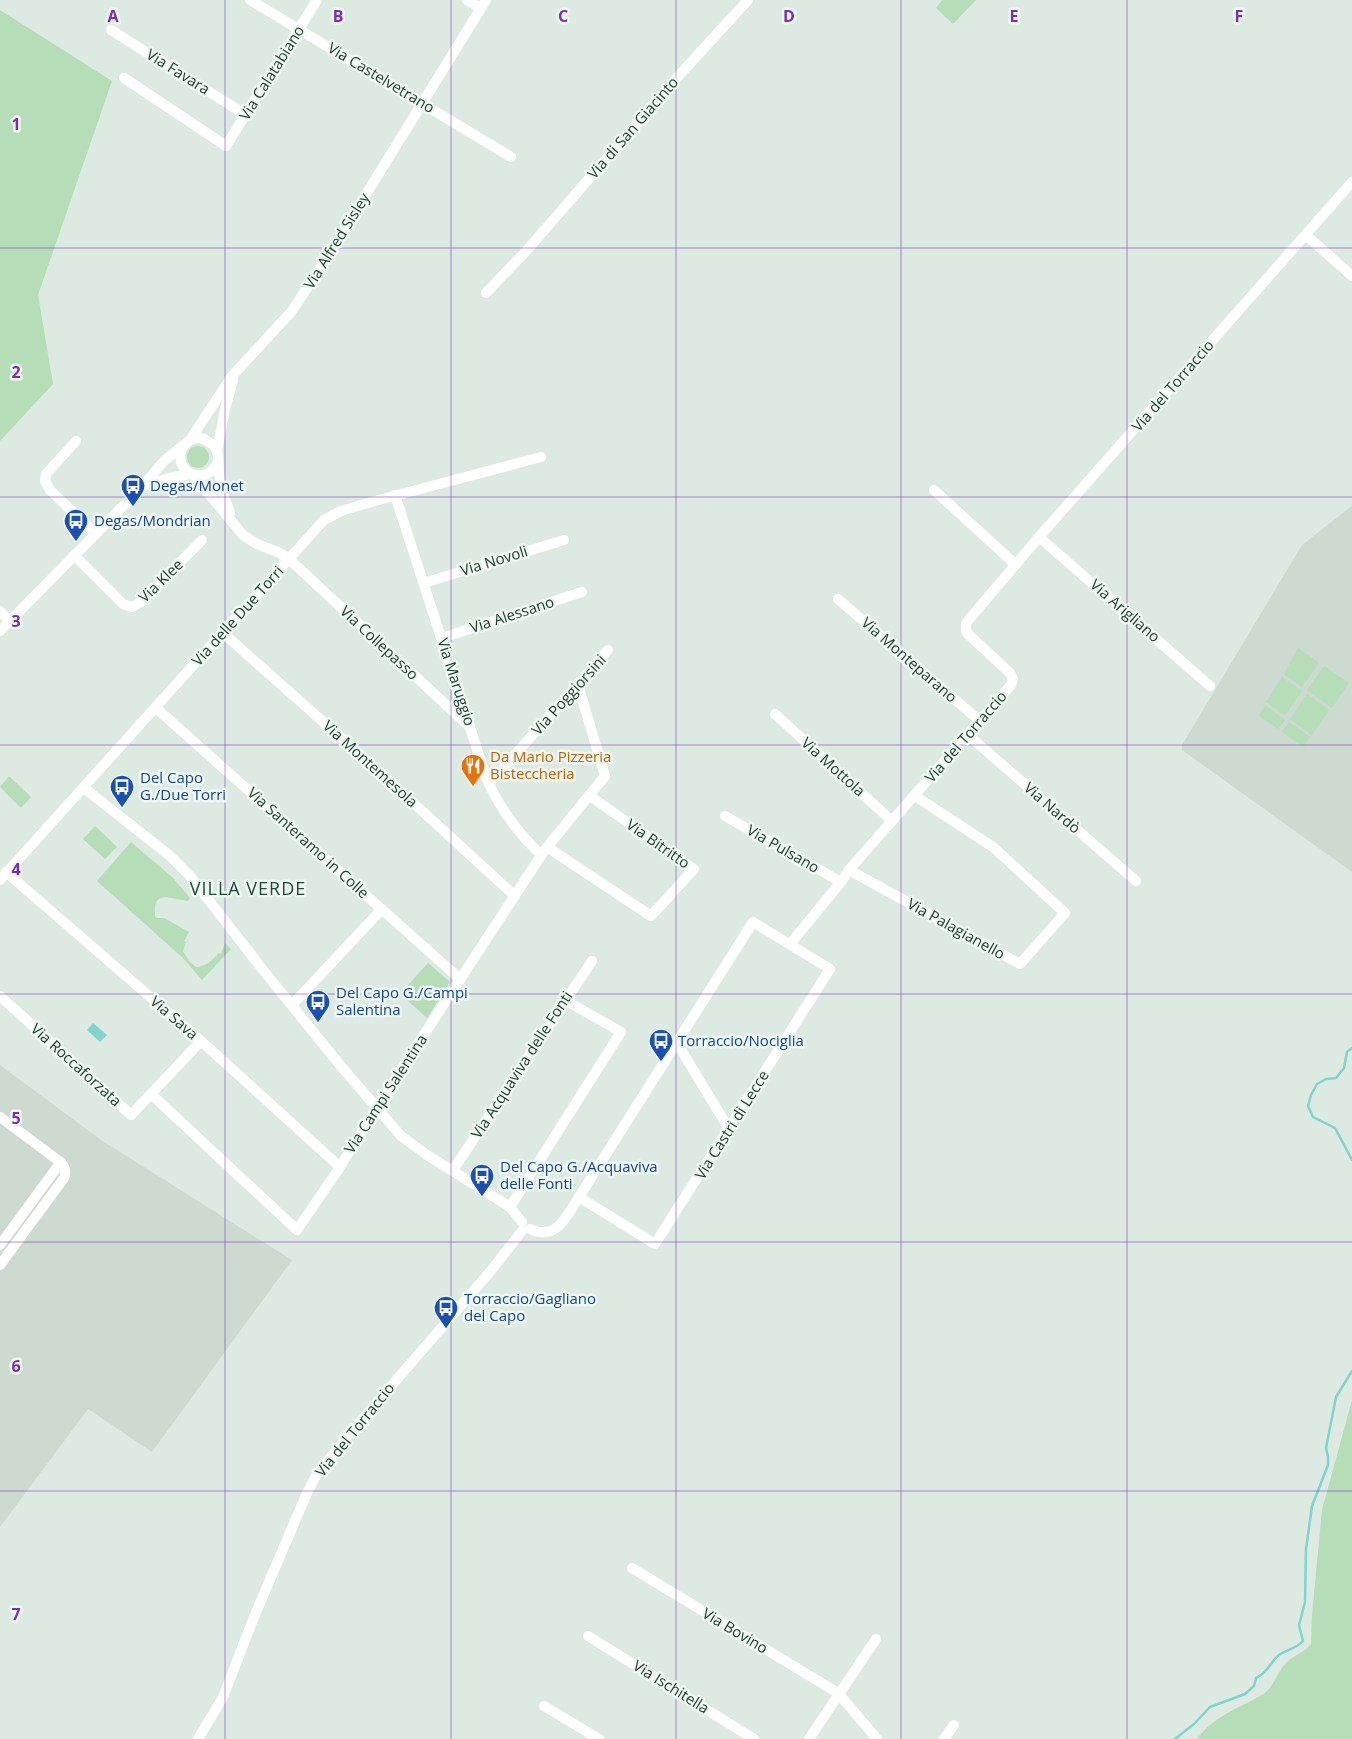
<svg xmlns="http://www.w3.org/2000/svg" width="1352" height="1739" viewBox="0 0 1352 1739" font-family="'Open Sans',sans-serif">
  <rect width="100%" height="100%" fill="#ddeae2"/>
  <!-- built -->
  <g fill="#ccdad0">
    <path d="M1352,506V872L1182,750V745L1302,545Z"/>
    <path d="M0,1065L101,1140L292,1260L152,1452L88,1409L0,1527Z"/>
  </g>
  <!-- green -->
  <g fill="#b5ddb7">
    <path d="M942,0H976L953,24L936,8Z"/>
    <path d="M0,10L112,81L38,295L53,384L0,441Z"/>
    <circle cx="198" cy="457" r="11"/>
    <path d="M1298,648L1319,663L1302,687L1284,674Z"/>
    <path d="M1324,666L1349,683L1332,708L1307,690Z"/>
    <path d="M1282,677L1302,691L1285,715L1266,702Z"/>
    <path d="M1307,694L1329,710L1312,735L1290,719Z"/>
    <path d="M1265,705L1285,720L1278,729L1259,716Z"/>
    <path d="M1289,722L1310,737L1303,747L1282,732Z"/>
    <path d="M9,776L31,797L21,808L0,787Z"/>
    <path d="M95,826L117,847L105,859L83,839Z"/>
    <path d="M131,842L173,878L190,898L188,901C184,900 180,900 176,899C158,894 154,899 155,916L157,918H164L189,932L184,941L186,942L183,951L189,961L196,967C206,967 212,960 219,953L221,954L225,943L231,949L202,980L183,958L97,881Z"/>
    <path d="M428,963L450,982L427,1018L400,994Z"/>
    <path d="M1352,1400V1739H1197C1214,1716 1237,1709 1260,1696C1275,1688 1277,1670 1289,1660C1297,1654 1305,1652 1311,1644L1312,1615L1322,1510Z"/>
  </g>
  <!-- water -->
  <path fill="#82d2ce" d="M93,1023L107,1035L100,1042L87,1030Z"/>
  <g fill="none" stroke-linecap="round" stroke-linejoin="round">
    <!-- stream -->
    <g stroke="#82d2ce" stroke-width="2.5">
      <path d="M1352,1048L1347,1052L1344,1068L1336,1078L1326,1079L1317,1084L1311,1095L1308,1106L1313,1117L1335,1128L1352,1160"/>
      <path d="M1175,1739L1194,1724L1210,1707L1245,1694L1254,1686L1256,1678C1269,1672 1269,1663 1279,1655C1287,1649 1296,1649 1303,1641L1299,1625L1305,1602L1306,1549L1312,1506L1328,1465V1457L1326,1448L1336,1397L1352,1371"/>
    </g>
    <!-- minor -->
    <g stroke="#fff" stroke-width="10">
      <path d="M250,0L511,157"/>
      <path d="M467,0L480,8"/>
      <path d="M111,30L246,115"/>
      <path d="M124,78L226,146L317,0"/>
      <path d="M1306,235L1352,276"/>
      <path d="M486,293L528,249L672,83L748,0"/>
      <path d="M190,440L232,376L292,311L323,264L486,0"/>
      <path d="M76,441L46,474L45,481L50,490L95,533"/>
      <path d="M184,445C168,472 208,489 218,461"/>
      <path d="M217,451L225,409L233,380"/>
      <path d="M194,476L243,535L257,544L280,553L289,559L470,727"/>
      <path d="M142,487L169,478L190,474"/>
      <path d="M934,490L1016,565"/>
      <path d="M395,495L486,777C499,808 517,832 541,855"/>
      <path d="M1039,537L1210,686"/>
      <path d="M74,555L123,604L132,607L141,602L202,540"/>
      <path d="M424,583L564,540"/>
      <path d="M838,599L980,721"/>
      <path d="M0,611L9,621"/>
      <path d="M0,631L141,488L164,461L190,440L198,438L204,439L215,446L218,455L220,485L230,513"/>
      <path d="M223,633L373,766L515,896"/>
      <path d="M442,638L582,592"/>
      <path d="M156,708L460,979"/>
      <path d="M775,714L892,821"/>
      <path d="M968,735L1136,881"/>
      <path d="M489,784L608,650"/>
      <path d="M84,788L169,855L190,876L263,970L340,1065L401,1136L427,1155L510,1207L522,1222"/>
      <path d="M725,816L841,882"/>
      <path d="M547,847L651,916L694,869L590,796"/>
      <path d="M849,870L1020,964L1065,913L993,847L915,796"/>
      <path d="M6,872L201,1041L340,1167"/>
      <path d="M0,880L324,520L341,511L375,501L541,457"/>
      <path d="M791,943L841,882L849,870L1011,685L1013,679L1010,673L968,634L966,630V623L1039,537L1352,182"/>
      <path d="M0,996L131,1115L201,1041"/>
      <path d="M292,1005L382,909"/>
      <path d="M677,1043L729,1129"/>
      <path d="M151,1094L297,1230L340,1167L376,1108L544,851L605,776L578,685"/>
      <path d="M0,1117L59,1161C64,1165 67,1171 64,1178L0,1265"/>
      <path d="M453,1170L592,961"/>
      <path d="M510,1207L621,1032L565,1000"/>
      <path d="M530,1229C557,1242 567,1215 579,1197L753,922L830,969L655,1244L579,1197"/>
      <path d="M0,1245L61,1162"/>
      <path d="M632,1568L838,1693L877,1739"/>
      <path d="M588,1636L754,1739"/>
      <path d="M544,1706L599,1739"/>
      <path d="M198,1739L223,1697L254,1617L307,1493L317,1474L353,1430L489,1273L522,1231"/>
      <path d="M809,1739L876,1639"/>
      <path d="M944,1739L954,1725"/>
    </g>
  </g>
  <!-- grid -->
  <path fill="none" stroke="#7b2cbf" stroke-width="1" stroke-opacity="0.55" d="M225,0V1739M451,0V1739M676,0V1739M901,0V1739M1127,0V1739M0,248H1352M0,497H1352M0,745H1352M0,994H1352M0,1242H1352M0,1491H1352"/>
  <!-- icons -->
  <defs>
    <symbol id="bus-pin" viewBox="-11 -11 22 30"><path d="M0 17L-7.5 6A9.5 9.5 0 1 1 7.5 6Z" fill="#1a4fb4" stroke="#eef7f0"/><path d="M-5-6H5V4H4V6H2V4H-2V6H-4V4H-5ZM-3.5-4V0h7V-4ZM-3.5 1.2v1.5H-2V1.2ZM2 1.2v1.5H3.5V1.2Z" fill="#fff"/></symbol>
    <symbol id="restaurant-pin" viewBox="-11 -11 22 30"><path d="M0 17L-7.5 6A9.5 9.5 0 1 1 7.5 6Z" fill="#e8710a" stroke="#eef7f0"/><path d="M-5-6h1v4h1v-4h1v4h1v-4h1v5L-1.5 .5V6h-2V.5L-5-1ZM5-6V6H3V1.5H1.5Q1.5-4 5-6Z" fill="#fff"/></symbol>
  </defs>
  <g fill-rule="evenodd">
    <use href="#bus-pin" x="119" y="472" width="28" height="38"/>
    <use href="#bus-pin" x="62" y="507" width="28" height="38"/>
    <use href="#restaurant-pin" x="459" y="752" width="28" height="38"/>
    <use href="#bus-pin" x="108" y="773" width="28" height="38"/>
    <use href="#bus-pin" x="304" y="988" width="28" height="38"/>
    <use href="#bus-pin" x="647" y="1027" width="28" height="38"/>
    <use href="#bus-pin" x="468" y="1162" width="28" height="38"/>
    <use href="#bus-pin" x="432" y="1294" width="28" height="38"/>
  </g>
  <g text-anchor="middle" stroke-width="5" stroke-linejoin="round" paint-order="stroke">
    <!-- street labels -->
    <g font-size="15" fill="#1e3a2d" stroke="#eef7f0">
      <text transform="translate(178 72) rotate(32)" y="5">Via Favara</text>
      <text transform="translate(272 73) rotate(-58)" y="5">Via Calatabiano</text>
      <text transform="translate(381 78) rotate(31)" y="5">Via Castelvetrano</text>
      <text transform="translate(633 128) rotate(-49)" y="5">Via di San Giacinto</text>
      <text transform="translate(337 241) rotate(-58)" y="5">Via Alfred Sisley</text>
      <text transform="translate(1173 386) rotate(-49)" y="5">Via del Torraccio</text>
      <text transform="translate(494 561) rotate(-17)" y="5">Via Novoli</text>
      <text transform="translate(161 581) rotate(-44)" y="5">Via Klee</text>
      <text transform="translate(1125 611) rotate(41)" y="5">Via Arigliano</text>
      <text transform="translate(512 615) rotate(-18)" y="5">Via Alessano</text>
      <text transform="translate(238 616) rotate(-48)" y="5">Via delle Due Torri</text>
      <text transform="translate(379 643) rotate(43)" y="5">Via Collepasso</text>
      <text transform="translate(909 660) rotate(41)" y="5">Via Monteparano</text>
      <text transform="translate(456 682) rotate(72)" y="5">Via Maruggio</text>
      <text transform="translate(569 695) rotate(-48)" y="5">Via Poggiorsini</text>
      <text transform="translate(966 737) rotate(-49)" y="5">Via del Torraccio</text>
      <text transform="translate(370 764) rotate(42)" y="5">Via Montemesola</text>
      <text transform="translate(833 767) rotate(42)" y="5">Via Mottola</text>
      <text transform="translate(1052 808) rotate(41)" y="5">Via Nardò</text>
      <text transform="translate(308 843) rotate(42)" y="5">Via Santeramo in Colle</text>
      <text transform="translate(658 844) rotate(35)" y="5">Via Bitritto</text>
      <text transform="translate(783 849) rotate(30)" y="5">Via Pulsano</text>
      <text transform="translate(956 929) rotate(29)" y="5">Via Palagianello</text>
      <text transform="translate(174 1018) rotate(41)" y="5">Via Sava</text>
      <text transform="translate(76 1065) rotate(42)" y="5">Via Roccaforzata</text>
      <text transform="translate(522 1065) rotate(-57)" y="5">Via Acquaviva delle Fonti</text>
      <text transform="translate(386 1094) rotate(-57)" y="5">Via Campi Salentina</text>
      <text transform="translate(732 1125) rotate(-58)" y="5">Via Castri di Lecce</text>
      <text transform="translate(355 1430) rotate(-51)" y="5">Via del Torraccio</text>
      <text transform="translate(735 1631) rotate(31)" y="5">Via Bovino</text>
      <text transform="translate(671 1687) rotate(32)" y="5">Via Ischitella</text>
    </g>
    <!-- transit labels -->
    <g font-size="15" fill="#164399" stroke="#eef7f0" text-anchor="start">
      <text x="150" y="491">Degas/Monet</text>
      <text x="94" y="526">Degas/Mondrian</text>
      <text x="140" y="783">Del Capo<tspan x="140" dy="17">G./Due Torri</tspan></text>
      <text x="336" y="998">Del Capo G./Campi<tspan x="336" dy="17">Salentina</tspan></text>
      <text x="678" y="1046">Torraccio/Nociglia</text>
      <text x="500" y="1172">Del Capo G./Acquaviva<tspan x="500" dy="17">delle Fonti</tspan></text>
      <text x="464" y="1304">Torraccio/Gagliano<tspan x="464" dy="17">del Capo</tspan></text>
    </g>
    <!-- food labels -->
    <g font-size="15" fill="#c56008" stroke="#eef7f0" text-anchor="start">
      <text x="490" y="762">Da Mario Pizzeria<tspan x="490" dy="17">Bisteccheria</tspan></text>
    </g>
    <!-- quarter labels -->
    <g font-size="18" letter-spacing="1" fill="#1a4c35" stroke="#eef7f0">
      <text x="248" y="895">VILLA VERDE</text>
    </g>
  </g>
  <g font-size="16" text-anchor="middle" font-weight="bold" fill="#7b2cbf" stroke="#eef7f0" stroke-width="5" stroke-linejoin="round" paint-order="stroke">
    <text x="113" y="22">A</text>
    <text x="338" y="22">B</text>
    <text x="563" y="22">C</text>
    <text x="789" y="22">D</text>
    <text x="1014" y="22">E</text>
    <text x="1239" y="22">F</text>
    <text x="16" y="130">1</text>
    <text x="16" y="378">2</text>
    <text x="16" y="627">3</text>
    <text x="16" y="875">4</text>
    <text x="16" y="1124">5</text>
    <text x="16" y="1372">6</text>
    <text x="16" y="1620">7</text>
  </g>
</svg>
